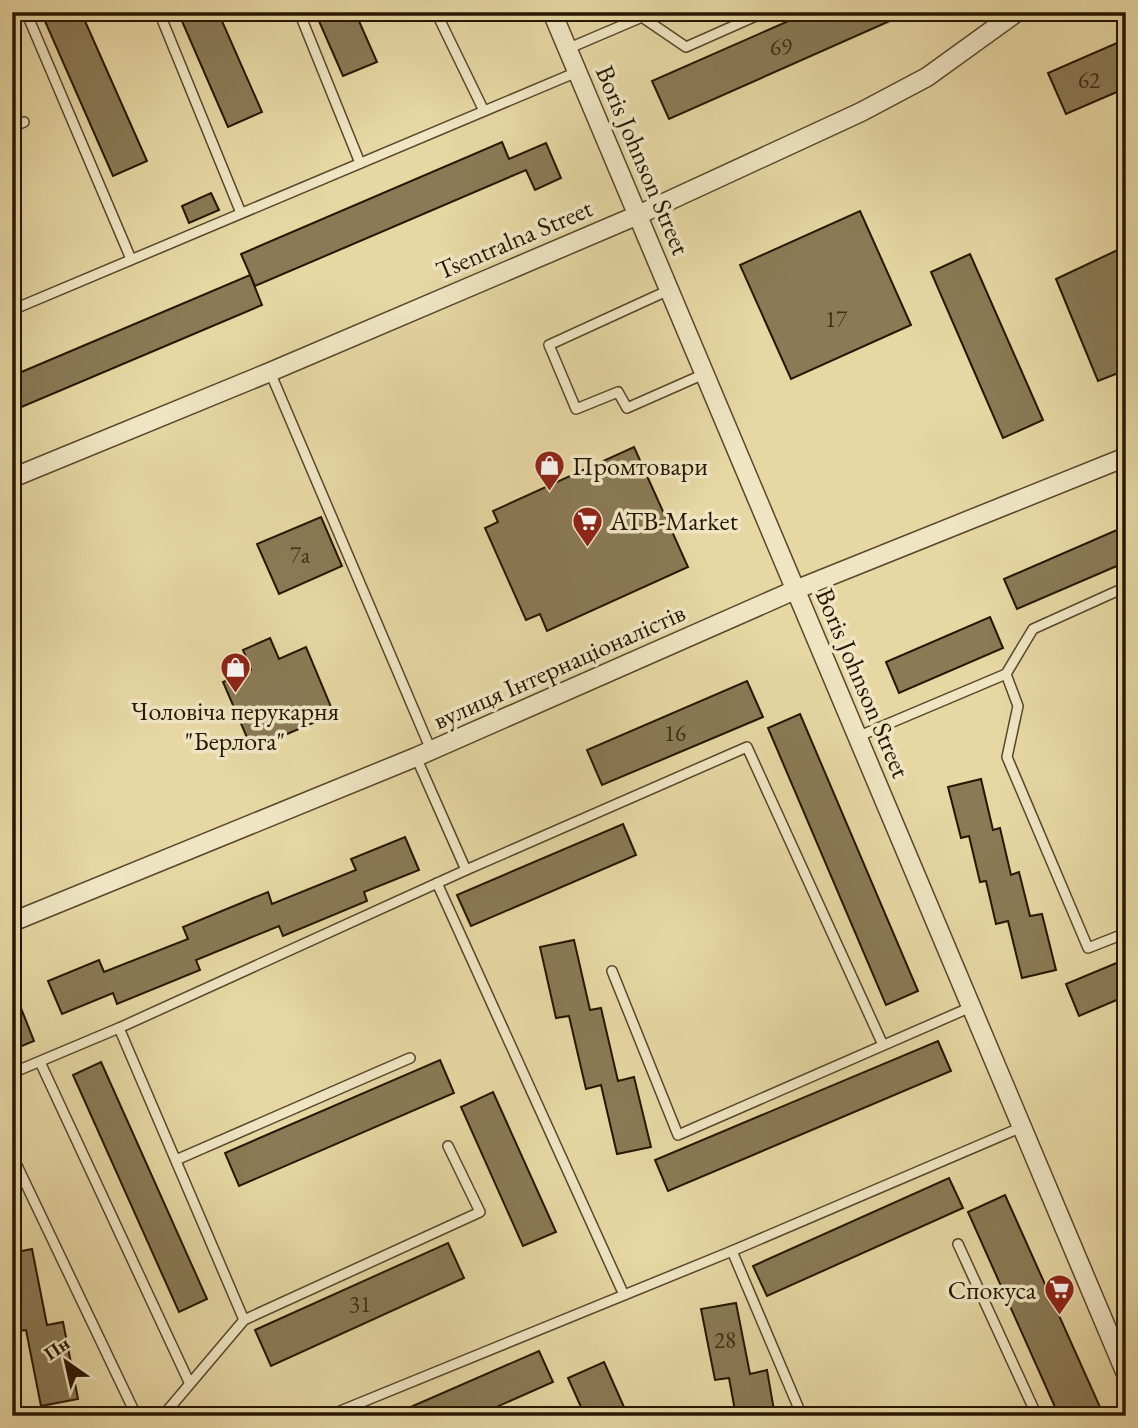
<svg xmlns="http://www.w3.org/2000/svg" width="1138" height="1428" viewBox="0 0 1138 1428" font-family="'EB Garamond',serif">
  <rect width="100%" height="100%" fill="#e6d7a3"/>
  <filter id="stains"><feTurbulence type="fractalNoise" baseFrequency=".00286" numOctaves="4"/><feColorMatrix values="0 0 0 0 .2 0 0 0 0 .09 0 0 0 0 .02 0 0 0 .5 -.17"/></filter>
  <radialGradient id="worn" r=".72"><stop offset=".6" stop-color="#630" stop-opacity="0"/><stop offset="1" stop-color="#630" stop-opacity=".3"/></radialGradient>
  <!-- building -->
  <g fill="#8a7a55" stroke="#271601" stroke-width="2">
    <path d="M41,12H81L147,161L113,176Z"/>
    <path d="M178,12H218L262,112L228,127Z"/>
    <path d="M315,12H355L377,62L343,76Z"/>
    <path d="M809,12H910L669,119L652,81Z"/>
    <path d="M1126,39V88L1066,114L1048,73Z"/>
    <path d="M502,142L509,159L546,143L561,178L535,190L526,170L255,286L241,254Z"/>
    <path d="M211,193L219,210L189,223L182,206Z"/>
    <path d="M860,211L911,325L791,379L740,265Z"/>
    <path d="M1126,246V370L1098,381L1056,279Z"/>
    <path d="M970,254L1043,420L1003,438L931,272Z"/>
    <path d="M250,275L262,305L12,411V376Z"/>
    <path d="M634,447L688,567L547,631L540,614L526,620L485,528L498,522L493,511Z"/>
    <path d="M321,517L342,566L279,594L257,544Z"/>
    <path d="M1126,526V562L1017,609L1004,579Z"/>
    <path d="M990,617L1003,648L899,693L886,662Z"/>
    <path d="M270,638L279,659L306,647L334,714L252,749L223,682L251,670L243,650Z"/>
    <path d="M747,681L763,717L602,785L587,750Z"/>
    <path d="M800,714L918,991L886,1005L768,728Z"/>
    <path d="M981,779L993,830L1000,828L1011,875L1019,872L1030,916L1042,914L1056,970L1022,978L1008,921L996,924L986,881L980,882L969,836L961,838L948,787Z"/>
    <path d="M623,824L636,855L471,926L457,895Z"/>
    <path d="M405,837L419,870L364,892L367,901L283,936L279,926L196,960L200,970L117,1004L113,993L62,1014L48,981L99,960L104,972L188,939L183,927L268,892L272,904L356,870L351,859Z"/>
    <path d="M574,940L590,1010L601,1008L618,1081L634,1077L651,1147L617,1154L601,1085L586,1089L569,1016L556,1018L540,947Z"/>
    <path d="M1126,959V996L1079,1016L1066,984Z"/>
    <path d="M13,988L34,1041L12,1050V989Z"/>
    <path d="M938,1041L951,1071L668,1191L655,1160Z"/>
    <path d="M440,1060L454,1093L239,1186L225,1153Z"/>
    <path d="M101,1062L207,1299L179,1312L73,1075Z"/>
    <path d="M493,1092L556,1232L523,1246L461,1107Z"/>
    <path d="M949,1178L963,1208L767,1296L753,1266Z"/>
    <path d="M1005,1195L1104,1416H1059L968,1212Z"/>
    <path d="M448,1243L464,1278L271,1366L255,1330Z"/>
    <path d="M32,1249L47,1325L63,1322L78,1399L41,1406L26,1330L12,1332V1253Z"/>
    <path d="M736,1303L750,1374L767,1370L775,1416H736L729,1378L715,1380L701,1309Z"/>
    <path d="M539,1351L553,1382L476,1416H390Z"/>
    <path d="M604,1362L628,1416H585L568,1378Z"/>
  </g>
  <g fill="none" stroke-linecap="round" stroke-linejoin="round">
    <defs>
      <g id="lane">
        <path d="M26,12L131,259"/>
        <path d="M159,12L241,213"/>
        <path d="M299,12L360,163"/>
        <path d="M436,12L484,111"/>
        <path d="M567,49L642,17L686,47L765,12"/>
        <path d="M12,127L24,122"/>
        <path d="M669,290L549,345L576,409L618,392L627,408L704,374"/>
        <path d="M12,310L577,72"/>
        <path d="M270,372L431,750"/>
        <path d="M1126,587L1033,629L1006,674L1018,706L1007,757L1088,948L1126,933"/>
        <path d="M857,737L1006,674"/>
        <path d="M416,757L466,870"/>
        <path d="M437,883L624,1295"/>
        <path d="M612,971L678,1135L971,1007"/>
        <path d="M119,1028L244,1320"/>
        <path d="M40,1062L189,1382"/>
        <path d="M12,1073L119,1028L466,870L747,747L883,1045"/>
        <path d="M12,1155L136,1415"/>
        <path d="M176,1160L410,1058"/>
        <path d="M958,1244L1037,1416"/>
        <path d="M732,1251L802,1416"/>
        <path d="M167,1411L176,1416"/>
        <path d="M153,1416L167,1411L244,1320L480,1212L448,1146"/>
        <path d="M328,1416L732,1251L1022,1127"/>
      </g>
      <g id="street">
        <path d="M552,12L1126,1374"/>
        <path d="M12,478L270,372L638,215L861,112L927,77L1017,12"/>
        <path d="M12,922L416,757L795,590L1126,457"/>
      </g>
    </defs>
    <!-- lane casing -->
    <use href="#lane" stroke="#57462a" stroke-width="12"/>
    <!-- street casing -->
    <use href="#street" stroke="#57462a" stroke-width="21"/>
    <!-- lane -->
    <use href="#lane" stroke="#efe5c3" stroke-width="9"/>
    <!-- street -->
    <use href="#street" stroke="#efe5c3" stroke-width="18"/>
  </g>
  <!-- icons -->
  <defs>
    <symbol id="shop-pin" viewBox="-11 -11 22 30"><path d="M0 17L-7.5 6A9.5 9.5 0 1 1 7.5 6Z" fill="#8f2418" stroke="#efe5c3"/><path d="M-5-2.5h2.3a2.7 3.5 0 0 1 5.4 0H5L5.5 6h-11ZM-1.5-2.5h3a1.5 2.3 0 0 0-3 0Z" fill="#fff"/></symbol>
    <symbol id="supermarket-pin" viewBox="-11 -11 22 30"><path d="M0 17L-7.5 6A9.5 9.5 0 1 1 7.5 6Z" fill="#8f2418" stroke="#efe5c3"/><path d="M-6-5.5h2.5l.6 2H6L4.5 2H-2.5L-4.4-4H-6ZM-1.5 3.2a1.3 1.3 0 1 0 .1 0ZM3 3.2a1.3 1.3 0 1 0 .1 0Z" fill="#fff"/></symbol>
  </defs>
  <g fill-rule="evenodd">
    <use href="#shop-pin" x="532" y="448" width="35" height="47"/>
    <use href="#supermarket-pin" x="570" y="504" width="35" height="47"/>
    <use href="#shop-pin" x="218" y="650" width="35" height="47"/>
    <use href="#supermarket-pin" x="1042" y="1272" width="35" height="47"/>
  </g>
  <g text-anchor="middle" stroke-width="7" stroke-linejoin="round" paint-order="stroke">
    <!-- number labels -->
    <g font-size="23" fill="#402f16">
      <text x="781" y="55">69</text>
      <text x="1089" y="88">62</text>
      <text x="836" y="327">17</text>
      <text x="300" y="563">7а</text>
      <text x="675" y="741">16</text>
      <text x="360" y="1312">31</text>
      <text x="725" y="1348">28</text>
    </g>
    <!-- street labels -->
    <g font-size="26" fill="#271601" stroke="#efe5c3">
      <text transform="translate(643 160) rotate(67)" y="9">Boris Johnson Street</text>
      <text transform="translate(514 239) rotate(-23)" y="9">Tsentralna Street</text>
      <text transform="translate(559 666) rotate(-24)" y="9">вулиця Інтернаціоналістів</text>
      <text transform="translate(863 683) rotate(67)" y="9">Boris Johnson Street</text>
    </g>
    <!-- poi labels -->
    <g font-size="26" fill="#271601" stroke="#efe5c3" text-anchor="start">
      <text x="572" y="475">Промтовари</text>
      <text x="610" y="530">ATB-Market</text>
      <text x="235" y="720" text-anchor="middle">Чоловіча перукарня<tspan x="235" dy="30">"Берлога"</tspan></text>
      <text x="1036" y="1299" text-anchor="end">Спокуса</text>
    </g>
  </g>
  <!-- margin -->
  <rect width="1138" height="1428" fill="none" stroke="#e6d7a3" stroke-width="42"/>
  <rect x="14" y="14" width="1110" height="1400" fill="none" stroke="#271601" stroke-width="3.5"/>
  <rect x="21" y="21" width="1096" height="1386" fill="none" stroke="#271601" stroke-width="2"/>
  <!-- north arrow -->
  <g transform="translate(66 1362) rotate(326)" stroke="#efe5c3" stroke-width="5" paint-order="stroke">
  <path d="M0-5L12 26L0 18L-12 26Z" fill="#271601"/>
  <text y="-10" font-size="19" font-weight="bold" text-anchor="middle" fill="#271601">Пн</text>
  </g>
  <rect width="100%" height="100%" filter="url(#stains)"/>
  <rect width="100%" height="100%" fill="url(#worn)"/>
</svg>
